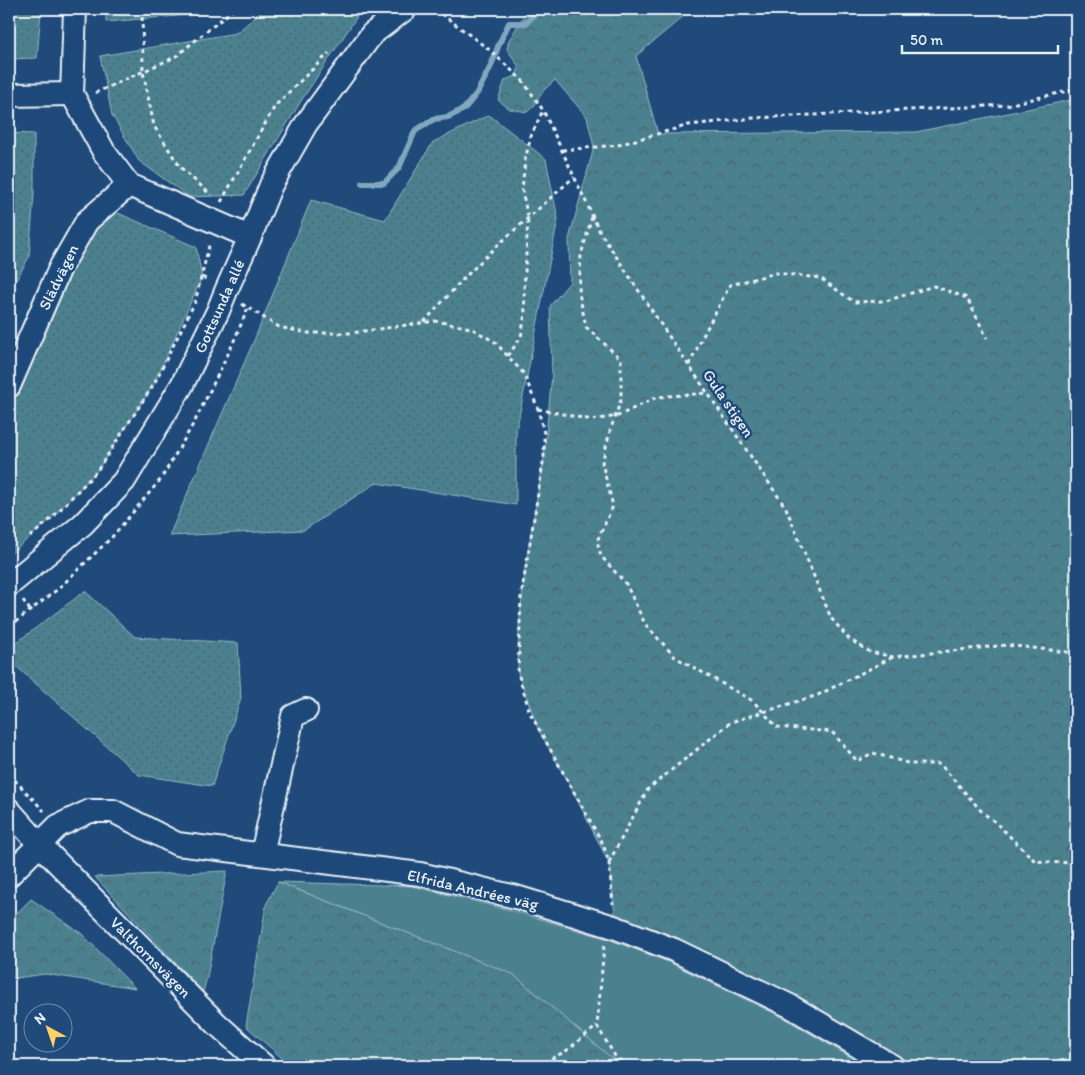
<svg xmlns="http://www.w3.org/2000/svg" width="1085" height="1075" viewBox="0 0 1085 1075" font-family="Itim,sans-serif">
  <defs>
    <pattern id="grass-dots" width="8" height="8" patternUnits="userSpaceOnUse" patternTransform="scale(1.25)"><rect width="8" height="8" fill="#4c808e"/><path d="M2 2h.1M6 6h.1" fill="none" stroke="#49676f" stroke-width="1.8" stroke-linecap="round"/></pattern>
    <pattern id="forest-crowns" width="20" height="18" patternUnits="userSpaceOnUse" patternTransform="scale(1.25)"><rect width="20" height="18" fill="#4c808e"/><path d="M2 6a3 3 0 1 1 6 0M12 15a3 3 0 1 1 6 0" fill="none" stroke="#49676f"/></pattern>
  </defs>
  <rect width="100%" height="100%" fill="#1f4a7a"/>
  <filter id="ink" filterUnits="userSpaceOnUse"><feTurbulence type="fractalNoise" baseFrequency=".02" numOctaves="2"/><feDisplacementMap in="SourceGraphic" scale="10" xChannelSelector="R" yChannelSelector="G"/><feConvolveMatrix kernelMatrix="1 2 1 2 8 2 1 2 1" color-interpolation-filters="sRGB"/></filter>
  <g filter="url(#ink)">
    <!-- grass -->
    <g fill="url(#grass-dots)" stroke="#9ab8c3">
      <path d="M9,9H41L37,58L9,59Z"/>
      <path d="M106,9H207L201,14L106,22Z"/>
      <path d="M265,9H362L301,101L244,195L189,197L139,161L112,115L100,56L236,33Z"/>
      <path d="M489,115L546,159L558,219L516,432V505L376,483L304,530L169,536L255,338L311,200L385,220L433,142Z"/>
      <path d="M9,133L34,134V194L29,257L9,293Z"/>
      <path d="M111,210L196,247L202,277L154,384L97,471L51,519L9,555V386L60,268Z"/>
      <path d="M85,591L135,637L238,643L241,698L212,786L139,775L9,660V648Z"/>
    </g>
    <!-- forest -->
    <g fill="url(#forest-crowns)" stroke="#9ab8c3">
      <path d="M528,9H692L636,56L658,134L916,132L1076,99V1066H915L803,999L686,943L615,915L609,863L566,778L538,729L518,673L519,627L525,569L544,457L552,374L550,306L570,282L569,239L594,147L587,117L555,80L544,90L534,106L527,112L510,109L498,100L505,80L516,76L519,67L507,49L509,40Z"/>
      <path d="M227,871L207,977L203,992L95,877Z"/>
      <path d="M278,882L513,974L621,1066H291L246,1026L266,905Z"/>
      <path d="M31,899L82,934L135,988L45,974L9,979V921Z"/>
    </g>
    <!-- park -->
    <path fill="#4c808e" stroke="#9ab8c3" d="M278,882L412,886L509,910L608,939L668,962L784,1018L865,1066H621L513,974Z"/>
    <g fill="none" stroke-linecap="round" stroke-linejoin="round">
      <!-- stream -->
      <path stroke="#81a7be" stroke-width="6" d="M362,183H384L399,168L415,131L434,119L448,117L464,109L477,93L491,66L499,44L509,23H526L536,13L537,9"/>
      <defs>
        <g id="minor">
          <path d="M75,9L72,94L104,152L129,185L250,237"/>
          <path d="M9,95L72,94"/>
          <path d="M9,386L60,268L87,221L129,185"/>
          <path d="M9,585L83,524L124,481L182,385L218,311L226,291L250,237L271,185L306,124L372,34L405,9"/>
          <path d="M9,810L40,845L217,1024L264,1066"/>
          <path d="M262,854L293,716L306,710"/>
          <path d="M9,875L58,826L90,811H113L177,844L420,874L516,897L614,927L674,950L790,1006L892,1066"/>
        </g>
      </defs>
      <!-- minor casing -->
      <use href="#minor" stroke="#e8f1f8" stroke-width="26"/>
      <!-- path -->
      <g stroke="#e8f1f8" stroke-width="3" stroke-dasharray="4 4" stroke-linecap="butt">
        <path d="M142,9L143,72L154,126L180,167L211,195"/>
        <path d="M435,9L491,51L523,81L543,110L600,232L666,332L786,508L831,618L849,639L870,652L893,657L1007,645L1076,653"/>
        <path d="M95,93L175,57L234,9"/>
        <path d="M562,150L618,145L689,125L754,118L1007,105L1076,89"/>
        <path d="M221,202L275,106L329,53"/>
        <path d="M592,217L581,255L579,293L586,327L621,359V400L610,431L602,463L613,506L597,541L601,556L626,584L645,624L675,657L753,701L777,727L832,732L857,761L873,753L911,764H940L983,813L994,821L1035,861L1061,863L1076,861"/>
        <path d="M202,277L208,280"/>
        <path d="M242,304L279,327L307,333H351L435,321L471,328L495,342L524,374L538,409L544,433V457L521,597L518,673L530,713L603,844L609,863L613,904"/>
        <path d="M424,322L466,276L499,244L574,177"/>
        <path d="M508,356L521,337L525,314L524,291L528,218L522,190L525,160L531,136L543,110"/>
        <path d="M689,365L705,332L730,285L776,273L820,278L854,302L886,301L934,286L967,298L987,338"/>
        <path d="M538,409L592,420L618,416L657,397L707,393"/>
        <path d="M30,537L51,519L97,471L154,384L195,302L210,242"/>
        <path d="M23,600L30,610"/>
        <path d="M9,627L58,589L112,537L161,479L195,421L230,350L248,308"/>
        <path d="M9,774L44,811"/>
        <path d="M609,862L648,789L731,722L818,695L893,657"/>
        <path d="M604,946L597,1026L615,1056L626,1066"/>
        <path d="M537,1066L566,1051L597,1026"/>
      </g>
      <!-- minor -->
      <use href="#minor" stroke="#1f4a7a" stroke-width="22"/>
    </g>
  </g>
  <g text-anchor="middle" stroke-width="5" stroke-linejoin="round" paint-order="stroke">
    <!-- street labels -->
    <g font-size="16" fill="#e8f1f8" stroke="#1f4a7a">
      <text transform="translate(58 277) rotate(-64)" y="6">Slädvägen</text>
      <text transform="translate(219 306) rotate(-66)" y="6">Gottsunda allé</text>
      <text transform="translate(729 403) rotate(56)" y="6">Gula stigen</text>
      <text transform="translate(473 889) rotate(13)" y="6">Elfrida Andrées väg</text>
      <text transform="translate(151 957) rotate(45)" y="6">Valthornsvägen</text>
    </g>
  </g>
  <!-- margin -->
  <rect width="1085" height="1075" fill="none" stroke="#1f4a7a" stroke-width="30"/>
  <rect x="15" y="15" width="1055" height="1045" fill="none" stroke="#e8f1f8" stroke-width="2" filter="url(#ink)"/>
  <!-- north arrow -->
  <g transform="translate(48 1028) rotate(320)"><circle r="24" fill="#1f4a7a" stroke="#6f8dac"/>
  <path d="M0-4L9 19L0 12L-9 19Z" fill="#ffd166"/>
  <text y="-8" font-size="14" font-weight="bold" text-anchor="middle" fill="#e8f1f8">N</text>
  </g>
  <!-- scale -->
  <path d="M902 45v8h156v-8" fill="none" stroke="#e8f1f8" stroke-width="2.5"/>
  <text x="910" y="45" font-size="15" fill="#e8f1f8" stroke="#1f4a7a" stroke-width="4" paint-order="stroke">50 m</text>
</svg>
